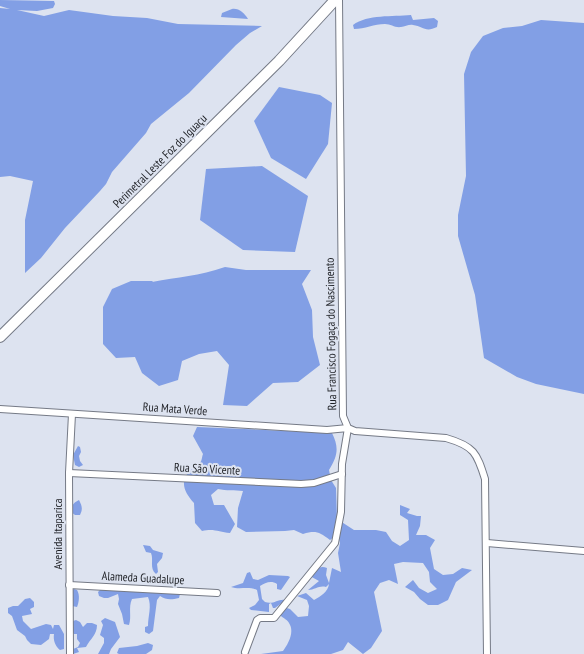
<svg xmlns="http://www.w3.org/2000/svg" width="584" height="654" viewBox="0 0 584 654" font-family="'PT Sans Narrow',sans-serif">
  <rect width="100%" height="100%" fill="#dde3f0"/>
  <!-- forest -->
  <g fill="#829fe5">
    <path d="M0,0L54,1L55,4L53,8L37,11L17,10L44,16L69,10L113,16L147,18L178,24L262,26L250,33L236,45L189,93L151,124L146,133L112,172L106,184L100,191L65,228L41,258L25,273V220L33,181L10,176L0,177V8L10,9L0,6Z"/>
    <path d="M232,9C239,8 244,13 248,19L221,17L222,13Z"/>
    <path d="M411,15L413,20L434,18L438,21L437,27C425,33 423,26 413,25C409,24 405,27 401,27C395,28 391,24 385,24C374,24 365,29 354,29L353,25C368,14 392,17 411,15Z"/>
    <path d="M541,20L584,23V394L536,384L517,377L484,358L475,295L458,236V215L466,176L464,74L471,52L483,36L503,28L522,26Z"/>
    <path d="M279,87L320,95L332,103L328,144L306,179L271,158L254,121Z"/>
    <path d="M262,166L308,196L295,252L243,250L200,220L206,169Z"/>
    <path d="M225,267L246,270H311L302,284L312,310L313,337L320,365L298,382L273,383L247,406L223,405L229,365L217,351L199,354L182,361L178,380L159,386L142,373L135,357L116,358L103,344V307L112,289L131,281H153L152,282C178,277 199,276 225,267Z"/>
    <path d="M197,427L332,433C339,447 338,456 329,470L331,480L336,488L337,519L354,530H376L386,532L392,541L400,546L409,540L408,520L400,515V505L410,509L407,513L417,516H421L420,526L416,535H426L435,540L430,548L434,569L443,575L453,574L462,568L472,570L456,582L448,600L438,605H428L420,599L414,592L405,587L413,580L419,588L428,593L437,589L430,582L429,572L423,563L403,562L394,564L398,584L389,580L380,583L374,592L382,631L371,648L363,654L348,642L343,650L331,654H261L283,651C288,644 295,632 289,623C288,620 283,618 281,616L280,606L290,609L298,617L308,616L309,606L307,600L297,596L306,593L314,600C321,596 328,592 329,584L326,587C319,585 315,590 308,590L319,581L310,576C315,570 319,565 327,568L326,575L329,583L332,568L341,572L338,553L340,543L338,534L330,540C319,532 316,530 303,534L294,530L285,531L246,532L237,527L238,508L243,491C235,490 226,491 218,489L211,495L214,505H224L235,524L230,533C219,532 214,528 202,531L195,523L194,503C184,492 178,480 193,468C195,466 199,465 200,463C202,461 202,456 203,454L193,436Z"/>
    <path d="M78,446L80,447L81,452L79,456L80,461L83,465L79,467L75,465L73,455Z"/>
    <path d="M79,500C82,506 83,509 80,515H75L71,512C71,506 73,503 79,500Z"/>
    <path d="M143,545L150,546L153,550L163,553L162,558L157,564L158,572L156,574C149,568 154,560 151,553L146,552Z"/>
    <path d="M250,572L253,579L258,580L269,575L288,576L290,577L281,590L277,589V584C271,580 265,583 260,586L262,599L265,602C274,605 278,598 286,600L275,608H273L271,603L269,604V612L251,610L249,608L255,605L259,600L257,590C249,586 239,590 231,587L243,583L247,573Z"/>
    <path d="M74,589L77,590C80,595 79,602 77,607L72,606V591Z"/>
    <path d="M101,589L180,594L179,598C171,600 166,600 160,596L157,600L153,631L149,634L145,632V627L148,626C148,616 152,606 148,597L132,599C128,608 132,616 129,625L124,624L122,614L118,604L119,599L118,594L108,598H104L99,596L98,592Z"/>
    <path d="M30,598L34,602V607L30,609L32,614L22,616L23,621L31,629L46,624L51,625L53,629L54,625H59L64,634V649L60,650C55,646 53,640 54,634H50L49,639L41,645L31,644L27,640L25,636L17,630L12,616L8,613V608L13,606H18L25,599Z"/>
    <path d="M105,618L115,622L120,637L111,649L109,654H98L104,643V638L100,635L103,625L101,621Z"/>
    <path d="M76,620L80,622L83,627L87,623H92L97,625C97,635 90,639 86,647L77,648L79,652L73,654V649L78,647L80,643L77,639V634H74L72,631L73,621Z"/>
    <path d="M148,643L153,645L152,650L146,654H119L117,653L119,648L137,646Z"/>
  </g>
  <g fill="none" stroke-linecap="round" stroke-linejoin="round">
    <defs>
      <g id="minor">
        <path d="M339,0L343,416L348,428L355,431L446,438C474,446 477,453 485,479L487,654"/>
        <path d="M0,409L327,430L348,428L342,464L341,512L335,543L274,618H260L257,620L245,652"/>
        <path d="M69,473L301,484L314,483L342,474"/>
        <path d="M487,543L584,551"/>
        <path d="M69,585L217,593"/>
        <path d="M70,654L69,473L72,414"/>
      </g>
      <path id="trunk" d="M0,337L279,61L335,0"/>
    </defs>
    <!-- minor casing -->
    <use href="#minor" stroke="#757a86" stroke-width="8"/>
    <!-- trunk casing -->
    <use href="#trunk" stroke="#757a86" stroke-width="12"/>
    <!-- minor -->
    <use href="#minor" stroke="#fff" stroke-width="6"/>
    <!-- trunk -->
    <use href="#trunk" stroke="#fff" stroke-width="10"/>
  </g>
  <g text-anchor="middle" stroke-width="4" stroke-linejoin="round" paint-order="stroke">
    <!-- street labels -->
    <g font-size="12" fill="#1e2025" stroke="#dde3f0">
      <text transform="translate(160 161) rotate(-45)" y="4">Perimetral Leste Foz do Iguaçu</text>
      <text transform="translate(331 334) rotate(-91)" y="4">Rua Francisco Fogaça do Nascimento</text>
      <text transform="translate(175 409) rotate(4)" y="4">Rua Mata Verde</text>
      <text transform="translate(207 469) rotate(3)" y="4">Rua São Vicente</text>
      <text transform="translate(58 534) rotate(-90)" y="4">Avenida Itaparica</text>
      <text transform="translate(143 578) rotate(3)" y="4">Alameda Guadalupe</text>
    </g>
  </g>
</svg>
